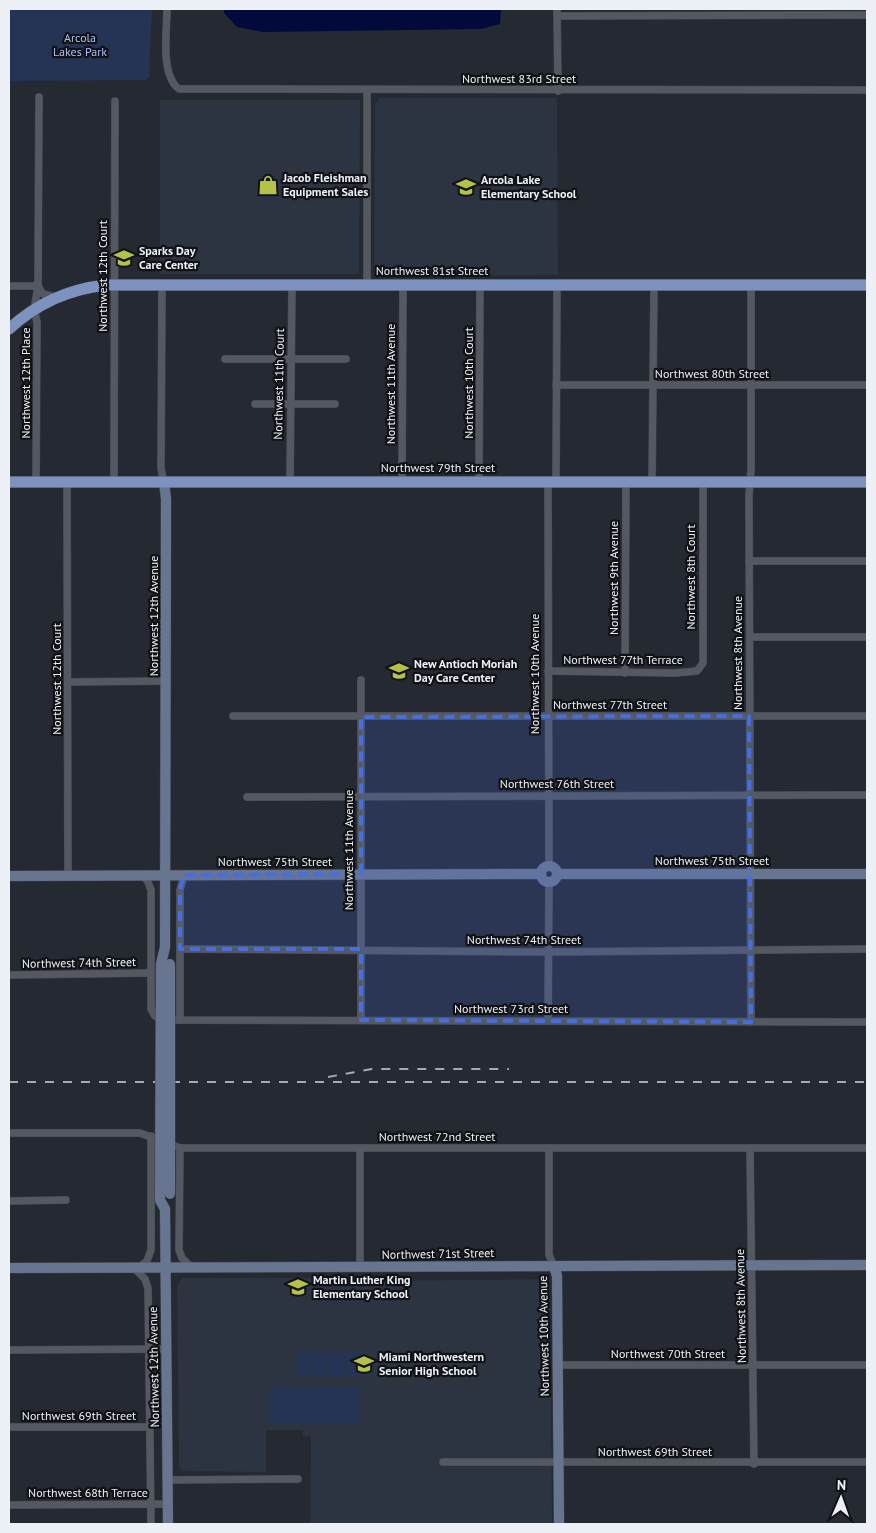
<svg xmlns="http://www.w3.org/2000/svg" width="876" height="1533" viewBox="0 0 876 1533" font-family="'PT Sans',sans-serif">
  <rect width="100%" height="100%" fill="#252932"/>
  <!-- built -->
  <g fill="#2c3341">
    <path d="M379,98H557L558,275L379,276L376,274L374,270L375,104Z"/>
    <path d="M160,100H360L359,274H160Z"/>
    <path d="M182,1278H368V1281L550,1279L552,1524H310L311,1436H303V1430H266V1472L182,1471L179,1465L177,1285Z"/>
  </g>
  <!-- green -->
  <g fill="#253355">
    <path d="M9,9H152L149,77L145,80L9,81Z"/>
    <rect x="297" y="1352" width="14" height="24"/>
    <rect x="313" y="1352" width="14" height="24"/>
    <rect x="329" y="1352" width="15" height="25"/>
    <rect x="346" y="1352" width="15" height="24"/>
    <rect x="270" y="1387" width="90" height="36"/>
  </g>
  <!-- water -->
  <path fill="#020a3b" d="M224,9H501L500,24L481,29L263,32L237,27L224,13Z"/>
  <g fill="none" stroke-linecap="round" stroke-linejoin="round">
    <defs>
      <g id="street">
        <path d="M167,9C167,31 160,75 179,89L867,90"/>
        <path d="M557,9L558,91"/>
        <path d="M557,16L867,15"/>
        <path d="M367,90V285"/>
        <path d="M162,285L161,469L164,482"/>
        <path d="M9,286H38"/>
        <path d="M38,286L43,294L55,297"/>
        <path d="M225,359H346"/>
        <path d="M556,385H867"/>
        <path d="M255,404H335"/>
        <path d="M36,482L37,322L34,310L38,286L39,97"/>
        <path d="M67,482L68,876"/>
        <path d="M114,482L115,101"/>
        <path d="M402,482L403,285"/>
        <path d="M479,482L480,285"/>
        <path d="M548,482L549,866"/>
        <path d="M556,482L557,285"/>
        <path d="M652,482L654,285"/>
        <path d="M290,483L292,285"/>
        <path d="M749,561H867"/>
        <path d="M750,637H867"/>
        <path d="M548,671L675,673L697,671L703,663V482"/>
        <path d="M625,673L626,482"/>
        <path d="M68,682L166,681"/>
        <path d="M233,716H867"/>
        <path d="M247,797L867,795"/>
        <path d="M143,875L148,882L151,890V1009L155,1016L162,1020L867,1022"/>
        <path d="M180,949L549,952L867,949"/>
        <path d="M9,975L149,973"/>
        <path d="M180,1020V890L184,875"/>
        <path d="M361,1020V680"/>
        <path d="M548,1020L549,882"/>
        <path d="M751,1022L749,496L751,469V285"/>
        <path d="M9,1133H140L180,1148H867"/>
        <path d="M180,1148L179,1250L182,1258L191,1267"/>
        <path d="M549,1148V1255L554,1266"/>
        <path d="M750,1148L754,1464"/>
        <path d="M9,1201L66,1200"/>
        <path d="M133,1267L145,1279L148,1288L151,1524"/>
        <path d="M140,1267L147,1261L151,1250V1136"/>
        <path d="M360,1268V1148"/>
        <path d="M9,1350L166,1349"/>
        <path d="M558,1365H867"/>
        <path d="M9,1427H150"/>
        <path d="M443,1462H867"/>
        <path d="M168,1480L298,1479"/>
        <path d="M9,1505L168,1504"/>
      </g>
      <g id="secondary">
        <circle cx="549" cy="874" r="8"/>
        <path d="M557,874H867"/>
        <path d="M9,876L541,874"/>
        <path d="M161,964L165,947L166,499L164,482"/>
        <path d="M160,1194V1200L165,1209L168,1524"/>
        <path d="M554,1266L557,1276L559,1524"/>
        <path d="M9,1268L867,1265"/>
      </g>
      <g id="primary">
        <path d="M9,329C36,304 69,289 106,285H867"/>
        <path d="M9,482H867"/>
      </g>
    </defs>
    <!-- street casing -->
    <use href="#street" stroke="#44474f" stroke-width="8"/>
    <!-- secondary casing -->
    <use href="#secondary" stroke="#44474f" stroke-width="11"/>
    <!-- primary casing -->
    <use href="#primary" stroke="#44474f" stroke-width="12"/>
    <!-- street -->
    <use href="#street" stroke="#535861" stroke-width="7"/>
    <!-- secondary -->
    <use href="#secondary" stroke="#687590" stroke-width="10"/>
    <!-- primary -->
    <use href="#primary" stroke="#7d92bf" stroke-width="11"/>
    <!-- rail -->
    <g stroke="#a6aab1" stroke-width="2" stroke-dasharray="9 9" stroke-linecap="butt">
      <path d="M328,1077L372,1069H509"/>
      <path d="M9,1082H867"/>
    </g>
    <defs>
      <g id="secondary-bridge">
        <path d="M160,1194L161,964"/>
        <path d="M170,1194V964"/>
      </g>
    </defs>
    <!-- secondary-bridge casing -->
    <use href="#secondary-bridge" stroke="#44474f" stroke-width="11" stroke-linecap="butt"/>
    <!-- secondary-bridge -->
    <use href="#secondary-bridge" stroke="#687590" stroke-width="10"/>
  </g>
  <!-- marked area -->
  <path fill="#476ede" fill-opacity="0.2" stroke="#476ede" stroke-width="4" stroke-dasharray="10 6" stroke-linejoin="round" d="M749,716L751,1022L361,1020V949H180V890L184,875L361,874V717Z"/>
  <!-- icons -->
  <defs>
    <symbol id="shop-bare" viewBox="-9 -9 18 18"><path d="M-5-2.5h2.3a2.7 3.5 0 0 1 5.4 0H5L5.5 6h-11ZM-1.5-2.5h3a1.5 2.3 0 0 0-3 0Z" fill="#b4c24a" stroke="#101216" stroke-width="2.5" paint-order="stroke"/></symbol>
    <symbol id="school-bare" viewBox="-9 -9 18 18"><path d="M0-5L7-2L0 1L-7-2ZM-4 1L0 2.5L4 1V4Q0 6-4 4Z" fill="#b4c24a" stroke="#101216" stroke-width="2.5" paint-order="stroke"/></symbol>
  </defs>
  <g fill-rule="evenodd">
    <use href="#shop-bare" x="254" y="171" width="28" height="28"/>
    <use href="#school-bare" x="452" y="173" width="28" height="28"/>
    <use href="#school-bare" x="110" y="244" width="28" height="28"/>
    <use href="#school-bare" x="385" y="657" width="28" height="28"/>
    <use href="#school-bare" x="284" y="1273" width="28" height="28"/>
    <use href="#school-bare" x="350" y="1350" width="28" height="28"/>
  </g>
  <g text-anchor="middle" stroke-width="4.5" stroke-linejoin="round" paint-order="stroke">
    <!-- park labels -->
    <g font-size="12" fill="#a9c0f2" stroke="#101216">
      <text x="80" y="42">Arcola<tspan x="80" dy="14">Lakes Park</tspan></text>
    </g>
    <!-- street labels -->
    <g font-size="12" fill="#edf0f6" stroke="#101216">
      <text x="519" y="83">Northwest 83rd Street</text>
      <text x="432" y="275">Northwest 81st Street</text>
      <text transform="translate(103 276) rotate(-90)" y="4">Northwest 12th Court</text>
      <text x="712" y="378">Northwest 80th Street</text>
      <text transform="translate(26 383) rotate(-90)" y="4">Northwest 12th Place</text>
      <text transform="translate(469 383) rotate(-90)" y="4">Northwest 10th Court</text>
      <text transform="translate(279 384) rotate(-89)" y="4">Northwest 11th Court</text>
      <text transform="translate(391 384) rotate(-90)" y="4">Northwest 11th Avenue</text>
      <text x="438" y="472">Northwest 79th Street</text>
      <text transform="translate(691 577) rotate(-90)" y="4">Northwest 8th Court</text>
      <text transform="translate(614 578) rotate(-90)" y="4">Northwest 9th Avenue</text>
      <text transform="translate(154 616) rotate(-90)" y="4">Northwest 12th Avenue</text>
      <text transform="translate(738 653) rotate(-90)" y="4">Northwest 8th Avenue</text>
      <text x="623" y="664">Northwest 77th Terrace</text>
      <text transform="translate(535 674) rotate(-90)" y="4">Northwest 10th Avenue</text>
      <text transform="translate(57 679) rotate(-90)" y="4">Northwest 12th Court</text>
      <text x="610" y="709">Northwest 77th Street</text>
      <text x="557" y="788">Northwest 76th Street</text>
      <text transform="translate(349 850) rotate(-90)" y="4">Northwest 11th Avenue</text>
      <text x="712" y="865">Northwest 75th Street</text>
      <text x="275" y="866">Northwest 75th Street</text>
      <text x="524" y="944">Northwest 74th Street</text>
      <text transform="translate(79 963) rotate(-1)" y="4">Northwest 74th Street</text>
      <text x="511" y="1013">Northwest 73rd Street</text>
      <text x="437" y="1141">Northwest 72nd Street</text>
      <text transform="translate(438 1254) rotate(-1)" y="4">Northwest 71st Street</text>
      <text transform="translate(741 1306) rotate(-91)" y="4">Northwest 8th Avenue</text>
      <text transform="translate(544 1336) rotate(-91)" y="4">Northwest 10th Avenue</text>
      <text x="668" y="1358">Northwest 70th Street</text>
      <text transform="translate(154 1367) rotate(-91)" y="4">Northwest 12th Avenue</text>
      <text x="79" y="1420">Northwest 69th Street</text>
      <text x="655" y="1456">Northwest 69th Street</text>
      <text x="88" y="1497">Northwest 68th Terrace</text>
    </g>
    <!-- poi labels -->
    <g font-size="12" font-weight="bold" fill="#edf0f6" stroke="#101216" text-anchor="start">
      <text x="283" y="182">Jacob Fleishman<tspan x="283" dy="14">Equipment Sales</tspan></text>
      <text x="481" y="184">Arcola Lake<tspan x="481" dy="14">Elementary School</tspan></text>
      <text x="139" y="255">Sparks Day<tspan x="139" dy="14">Care Center</tspan></text>
      <text x="414" y="668">New Antioch Moriah<tspan x="414" dy="14">Day Care Center</tspan></text>
      <text x="313" y="1284">Martin Luther King<tspan x="313" dy="14">Elementary School</tspan></text>
      <text x="379" y="1361">Miami Northwestern<tspan x="379" dy="14">Senior High School</tspan></text>
    </g>
  </g>
  <!-- border -->
  <rect width="876" height="1533" fill="none" stroke="#edf0f6" stroke-width="20"/>
  <!-- north arrow -->
  <g transform="translate(841 1498) rotate(2)" stroke="#101216" stroke-width="4" paint-order="stroke">
  <path d="M0-4L9 19L0 12L-9 19Z" fill="#edf0f6"/>
  <text y="-8" font-size="14" font-weight="bold" text-anchor="middle" fill="#edf0f6">N</text>
  </g>
</svg>
